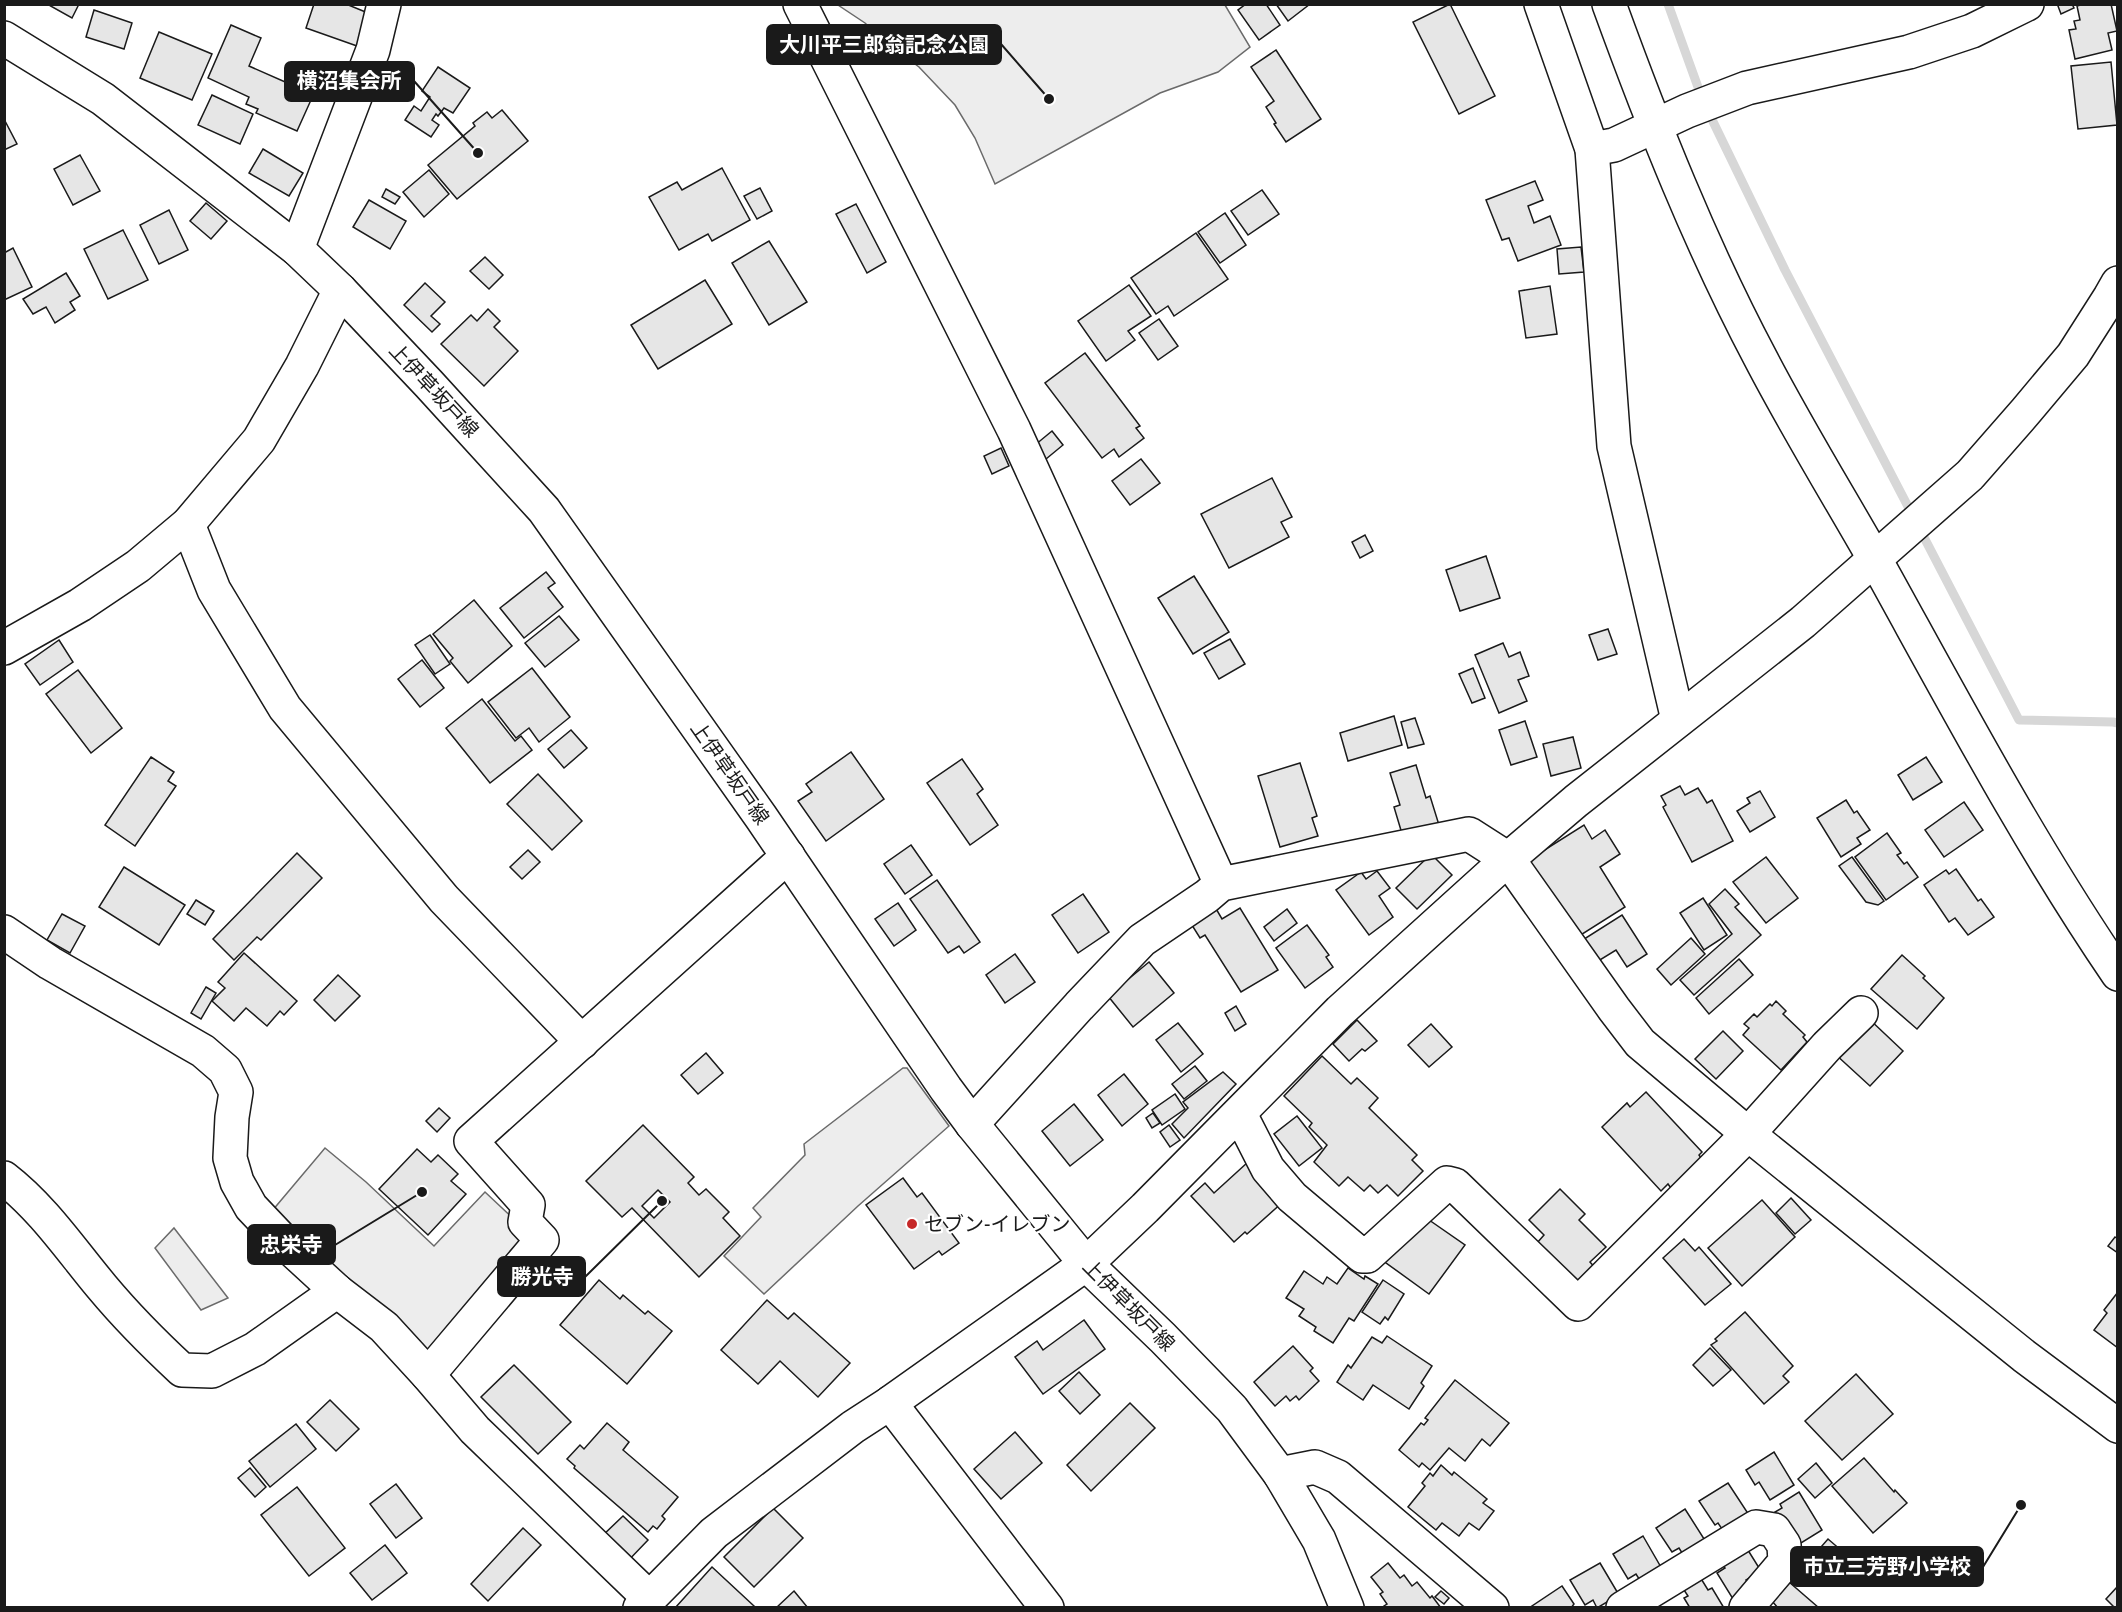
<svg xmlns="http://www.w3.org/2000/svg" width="2122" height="1612" viewBox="0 0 2122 1612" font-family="'Noto Sans','Noto Sans JP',sans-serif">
  <rect width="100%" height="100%" fill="#fff"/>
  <!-- built -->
  <g fill="#ededed" stroke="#6a6a6a" stroke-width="1.5">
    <path d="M838,5H1225L1250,47L1218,72L1160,93L995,184L975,138L955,105L919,67L888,44L865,23Z"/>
    <path d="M903,1068H907L949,1126L858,1206L764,1294L724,1256L761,1217L753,1208L805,1155L804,1144Z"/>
    <path d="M325,1148L366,1182L434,1246L485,1192L532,1236L533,1242L423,1354L272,1211Z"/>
    <path d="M174,1228L228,1298L201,1310L155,1248Z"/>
  </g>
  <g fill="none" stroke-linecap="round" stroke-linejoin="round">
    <!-- stream -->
    <path stroke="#d7d7d7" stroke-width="9" d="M1668,4L1703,101L1785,270L2019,720L2113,722L2118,723"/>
  </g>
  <!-- building -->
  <g fill="#e6e6e6" stroke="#1a1a1a" stroke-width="1.5" fill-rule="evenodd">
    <path d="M47,4H79L72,18Z"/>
    <path d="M314,4H346L368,13L357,46L306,28Z"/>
    <path d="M1246,4H1266L1280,25L1259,40L1238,10Z"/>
    <path d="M1276,4H1310L1288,21Z"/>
    <path d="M1450,4L1495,96L1459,114L1413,22Z"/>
    <path d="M2061,4H2072L2074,8L2061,14L2058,6Z"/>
    <path d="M2084,4H2111L2117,31L2108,33L2112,50L2075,59L2069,30L2076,29L2074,21L2080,20L2077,6Z"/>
    <path d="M94,10L132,23L124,49L86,37Z"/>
    <path d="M231,25L261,38L249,66L292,85L290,91L311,100L297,131L256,113L258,109L246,104L249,97L208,78Z"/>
    <path d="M159,32L212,54L192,100L140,78Z"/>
    <path d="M1276,50L1321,119L1286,142L1274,124L1276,123L1266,107L1274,101L1251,67Z"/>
    <path d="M2111,62L2117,125L2078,129L2071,66Z"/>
    <path d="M438,67L470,88L453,113L444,108L438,116L436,114L432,120L439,125L431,137L405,120L414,106L421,111L430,97L422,91Z"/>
    <path d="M212,95L253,114L240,144L198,125Z"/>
    <path d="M502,110L528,141L457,199L428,165L475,126L473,123L487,112L492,118Z"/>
    <path d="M4,119L17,144L4,150Z"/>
    <path d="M263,149L303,173L289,196L249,173Z"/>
    <path d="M80,155L100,191L73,205L54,169Z"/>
    <path d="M722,168L750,220L712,241L708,234L679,250L649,197L677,182L682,190Z"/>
    <path d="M429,170L449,194L424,217L403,192Z"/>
    <path d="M1535,181L1543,200L1528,206L1534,223L1550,216L1561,245L1518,261L1509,238L1502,240L1486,200Z"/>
    <path d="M760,188L772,211L757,219L744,196Z"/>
    <path d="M386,189L400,197L395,204L382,197Z"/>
    <path d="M1262,190L1279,214L1248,235L1231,211Z"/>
    <path d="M369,200L406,221L390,249L353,227Z"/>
    <path d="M206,203L227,221L211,239L190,221Z"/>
    <path d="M856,204L886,262L867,273L836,214Z"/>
    <path d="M169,210L188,250L159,264L140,225Z"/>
    <path d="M1225,213L1246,245L1220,263L1198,232Z"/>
    <path d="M123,230L148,280L108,299L84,249Z"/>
    <path d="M1196,233L1228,279L1174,316L1168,306L1156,314L1131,278Z"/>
    <path d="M769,241L807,302L769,325L732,263Z"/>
    <path d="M1581,247L1584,272L1559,274L1557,249Z"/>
    <path d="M13,248L32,287L4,300V253Z"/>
    <path d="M485,257L503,275L489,289L470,271Z"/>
    <path d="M66,273L80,296L70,302L75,310L55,323L46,307L33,314L23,299Z"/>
    <path d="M705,280L732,324L658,369L631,325Z"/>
    <path d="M425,283L445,302L431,316L440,324L432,332L404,305Z"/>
    <path d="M1129,285L1151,316L1128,331L1135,340L1106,361L1078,321Z"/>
    <path d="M1550,286L1557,334L1526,338L1519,291Z"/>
    <path d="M488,309L500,321L494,327L518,351L484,386L441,344L471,315L477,321Z"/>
    <path d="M1159,319L1178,346L1158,360L1139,333Z"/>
    <path d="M1085,353L1140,426L1136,428L1144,438L1119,457L1114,449L1102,458L1045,383Z"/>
    <path d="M1052,431L1063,445L1046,459L1035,445Z"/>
    <path d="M1001,448L1009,466L992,474L984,456Z"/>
    <path d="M1141,459L1160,483L1130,505L1112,481Z"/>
    <path d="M1272,478L1292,517L1281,522L1289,537L1229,568L1201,514Z"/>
    <path d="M1365,535L1373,551L1360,558L1352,542Z"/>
    <path d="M1486,556L1500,598L1460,611L1446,570Z"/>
    <path d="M546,572L555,583L548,588L563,607L524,638L500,608Z"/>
    <path d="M1194,576L1229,632L1193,654L1158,598Z"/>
    <path d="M474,600L512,646L468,683L450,661L453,658L433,634Z"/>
    <path d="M559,616L579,640L545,667L525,643Z"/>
    <path d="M1608,629L1617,654L1598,660L1589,635Z"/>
    <path d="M430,635L450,664L435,674L415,645Z"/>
    <path d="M1230,639L1245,664L1219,679L1204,653Z"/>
    <path d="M59,640L73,662L40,685L25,664Z"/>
    <path d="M1503,643L1509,657L1520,652L1529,676L1518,680L1527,701L1499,713L1475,655Z"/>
    <path d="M422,660L444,688L420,707L398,679Z"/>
    <path d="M532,668L570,717L539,742L529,728L516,738L488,702Z"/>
    <path d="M1473,668L1485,698L1472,703L1459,674Z"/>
    <path d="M78,670L122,728L91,753L46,694Z"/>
    <path d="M482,699L515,741L521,736L532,750L490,783L446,728Z"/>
    <path d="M1394,716L1402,745L1348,761L1340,733Z"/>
    <path d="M1415,718L1424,744L1408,748L1401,722Z"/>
    <path d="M1525,721L1537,757L1511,765L1499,730Z"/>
    <path d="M571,730L587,748L564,768L548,749Z"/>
    <path d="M1573,737L1581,768L1551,776L1543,744Z"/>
    <path d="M851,752L884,799L826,841L798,801L812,792L806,784Z"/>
    <path d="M151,757L174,772L168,781L176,786L135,846L105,825Z"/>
    <path d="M1926,757L1942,782L1913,800L1898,775Z"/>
    <path d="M962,759L983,789L977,794L998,825L970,845L927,783Z"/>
    <path d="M1300,763L1317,816L1312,818L1318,836L1280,847L1258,776Z"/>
    <path d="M1416,765L1426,798L1430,796L1439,825L1403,837L1394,807L1400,805L1390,773Z"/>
    <path d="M538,774L582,821L552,850L507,804Z"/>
    <path d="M1680,786L1685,795L1698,788L1707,803L1712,800L1733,841L1692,862L1663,807L1666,805L1661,796Z"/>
    <path d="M1760,791L1775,817L1750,832L1737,811L1750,803L1747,798Z"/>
    <path d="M1846,800L1854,813L1857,811L1870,830L1857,838L1861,844L1841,857L1817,818Z"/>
    <path d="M1964,802L1983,830L1944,857L1925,830Z"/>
    <path d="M1584,825L1592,839L1605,830L1620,854L1600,867L1625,907L1576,938L1527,861Z"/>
    <path d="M1887,833L1901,853L1897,855L1904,864L1907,862L1918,877L1886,900L1855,857Z"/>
    <path d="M911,845L932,875L905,894L884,864Z"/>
    <path d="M528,850L540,862L522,879L510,867Z"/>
    <path d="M297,853L322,878L261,940L257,937L234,960L213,939Z"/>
    <path d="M1431,854L1452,875L1417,909L1396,888Z"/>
    <path d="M1766,857L1798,898L1766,923L1733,882Z"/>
    <path d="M1852,857L1884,901L1878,905L1866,902L1839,866Z"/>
    <path d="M124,867L185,905L159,945L99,907Z"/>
    <path d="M1956,869L1978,901L1981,899L1994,917L1968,935L1955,918L1949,922L1924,885L1946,870L1949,874Z"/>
    <path d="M1377,871L1390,888L1379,896L1393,917L1369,935L1336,890L1361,872L1366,879Z"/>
    <path d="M937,880L980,942L964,953L959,946L948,953L910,899Z"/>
    <path d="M1725,889L1739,904L1735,907L1761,935L1694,995L1680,980L1732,934L1709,904Z"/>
    <path d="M1083,894L1109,932L1078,953L1052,915Z"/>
    <path d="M1703,898L1727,935L1704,950L1680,913Z"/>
    <path d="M196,900L214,911L205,925L187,914Z"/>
    <path d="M898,903L916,930L894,946L875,919Z"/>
    <path d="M1215,907L1222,919L1240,908L1278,970L1241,992L1205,935L1200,938L1190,922Z"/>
    <path d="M1287,909L1297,923L1274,941L1264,927Z"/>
    <path d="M62,914L85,926L70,953L47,940Z"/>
    <path d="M1622,915L1647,954L1627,967L1616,950L1595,963L1581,941Z"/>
    <path d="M1307,925L1329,955L1326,957L1333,967L1305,988L1276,948Z"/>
    <path d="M1691,938L1705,954L1671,985L1657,969Z"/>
    <path d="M244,953L297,1001L284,1015L280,1011L267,1026L246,1008L234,1021L212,1001L225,988L218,982Z"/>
    <path d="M1015,954L1035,982L1005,1003L986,975Z"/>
    <path d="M1902,955L1925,976L1923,978L1944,998L1917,1029L1871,989Z"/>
    <path d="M1739,959L1753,975L1709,1014L1696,998Z"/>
    <path d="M1149,962L1174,993L1133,1027L1108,996Z"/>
    <path d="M338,975L360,996L335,1021L314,1000Z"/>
    <path d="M206,987L216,993L201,1019L191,1013Z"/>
    <path d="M1776,1001L1786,1011L1783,1014L1805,1035L1803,1037L1807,1042L1781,1070L1743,1035L1749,1028L1744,1024L1754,1014L1757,1017L1770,1004L1772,1006Z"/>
    <path d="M1236,1006L1246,1024L1235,1031L1225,1013Z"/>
    <path d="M1867,1017L1903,1051L1870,1086L1834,1053Z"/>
    <path d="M1357,1020L1377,1041L1365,1051L1362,1049L1349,1061L1333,1044Z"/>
    <path d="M1178,1023L1203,1054L1181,1072L1156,1040Z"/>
    <path d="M1431,1024L1452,1047L1429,1067L1408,1045Z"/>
    <path d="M1723,1031L1743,1051L1716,1079L1695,1059Z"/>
    <path d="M706,1053L723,1073L698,1094L681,1075Z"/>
    <path d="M1322,1056L1351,1084L1357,1078L1378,1098L1369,1108L1417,1155L1412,1160L1423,1171L1398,1196L1387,1185L1378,1193L1370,1185L1364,1191L1348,1177L1339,1186L1314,1162L1327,1145L1309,1127L1312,1123L1284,1096Z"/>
    <path d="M1195,1066L1207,1081L1184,1099L1172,1084Z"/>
    <path d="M1223,1072L1236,1084L1184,1138L1172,1124L1188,1108L1183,1102Z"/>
    <path d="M1124,1074L1148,1104L1122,1126L1098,1095Z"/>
    <path d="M1646,1092L1702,1152L1699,1155L1704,1162L1673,1191L1668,1184L1661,1191L1602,1127L1627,1103L1630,1107Z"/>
    <path d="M1175,1094L1185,1109L1162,1125L1152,1110Z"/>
    <path d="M1074,1104L1103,1140L1070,1166L1042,1131Z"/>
    <path d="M439,1108L450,1118L437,1132L426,1121Z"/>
    <path d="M1153,1113L1160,1123L1152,1128L1146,1118Z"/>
    <path d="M1297,1116L1322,1148L1299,1166L1274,1134Z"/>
    <path d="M643,1125L694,1177L688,1183L699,1195L706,1189L729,1212L723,1218L740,1236L699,1277L632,1208L622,1217L586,1181ZM658,1190L670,1202L654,1218L642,1206Z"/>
    <path d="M1169,1125L1180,1140L1170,1147L1160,1132Z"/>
    <path d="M417,1149L431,1162L438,1155L458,1174L451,1181L466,1194L428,1235L379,1189Z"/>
    <path d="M1248,1162L1284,1201L1247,1234L1245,1232L1234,1242L1191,1196L1205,1183L1214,1193Z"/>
    <path d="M903,1178L917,1197L922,1193L959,1243L942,1255L939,1251L914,1269L866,1205Z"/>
    <path d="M1560,1189L1585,1214L1579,1220L1606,1247L1590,1262L1598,1271L1581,1288L1537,1243L1544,1235L1529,1220Z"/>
    <path d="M1791,1198L1811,1220L1795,1234L1776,1213Z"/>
    <path d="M1762,1200L1795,1237L1742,1286L1708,1248Z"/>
    <path d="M1419,1213L1465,1245L1429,1294L1382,1260Z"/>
    <path d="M2115,1237L2118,1239V1253L2108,1246Z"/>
    <path d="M1684,1239L1695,1251L1699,1247L1731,1284L1705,1305L1663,1258Z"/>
    <path d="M1348,1268L1364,1279L1365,1276L1378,1284L1354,1321L1349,1318L1333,1343L1314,1331L1316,1327L1299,1316L1304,1309L1286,1298L1304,1271L1323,1284L1327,1277L1337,1284Z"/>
    <path d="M599,1280L620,1299L623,1295L645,1314L648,1311L672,1331L627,1384L560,1325Z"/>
    <path d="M1383,1280L1404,1294L1388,1320L1385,1317L1380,1324L1362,1312Z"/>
    <path d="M2118,1292V1348L2094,1330L2107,1313L2104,1310Z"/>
    <path d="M767,1300L788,1319L794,1313L850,1363L818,1397L780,1361L758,1384L721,1350Z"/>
    <path d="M1745,1312L1793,1366L1783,1376L1789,1382L1764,1404L1711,1345L1717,1341L1715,1339Z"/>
    <path d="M1084,1320L1105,1349L1043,1394L1015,1357L1037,1341L1043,1350Z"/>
    <path d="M1387,1336L1432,1366L1421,1383L1424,1386L1409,1409L1373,1385L1363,1400L1337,1382L1348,1365L1351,1368L1372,1337L1382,1343Z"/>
    <path d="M1293,1346L1313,1368L1310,1371L1319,1381L1299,1400L1296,1396L1290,1401L1286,1396L1275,1406L1254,1382Z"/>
    <path d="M1710,1348L1731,1370L1713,1386L1693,1365Z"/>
    <path d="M514,1365L571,1422L538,1454L481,1397Z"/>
    <path d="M1079,1372L1100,1395L1080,1414L1059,1391Z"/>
    <path d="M1856,1374L1893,1414L1842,1460L1805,1421Z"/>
    <path d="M1455,1380L1509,1423L1490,1446L1482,1439L1465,1461L1449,1448L1430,1470L1422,1463L1419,1467L1399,1450L1421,1423L1424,1425L1428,1420L1425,1418Z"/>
    <path d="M330,1400L359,1429L336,1451L307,1422Z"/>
    <path d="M1130,1403L1155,1428L1091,1491L1067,1465Z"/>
    <path d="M607,1423L629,1442L623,1450L678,1497L662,1516L665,1519L657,1529L653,1526L648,1532L574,1468L575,1466L567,1459L580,1445L584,1449Z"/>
    <path d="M296,1424L316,1449L270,1487L249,1461Z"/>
    <path d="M1015,1432L1042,1463L1001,1499L974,1469Z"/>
    <path d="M1774,1452L1794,1485L1770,1500L1759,1482L1755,1485L1746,1470Z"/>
    <path d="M1864,1458L1894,1492L1895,1490L1907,1503L1873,1533L1832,1486Z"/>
    <path d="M1816,1463L1832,1483L1815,1498L1798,1479Z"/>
    <path d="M1441,1465L1452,1475L1454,1472L1487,1499L1483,1503L1494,1511L1479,1530L1469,1523L1459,1536L1442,1523L1436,1530L1408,1507L1425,1486L1422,1483L1430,1473L1433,1476Z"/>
    <path d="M250,1468L266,1487L255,1497L238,1478Z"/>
    <path d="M1728,1483L1749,1515L1724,1532L1718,1523L1715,1525L1699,1501Z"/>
    <path d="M396,1484L422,1518L396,1538L370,1504Z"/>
    <path d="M297,1487L345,1548L309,1576L261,1515Z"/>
    <path d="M1799,1492L1822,1530L1801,1543L1796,1535L1791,1538L1775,1512L1782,1508L1780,1504Z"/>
    <path d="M773,1508L803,1538L754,1587L724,1557Z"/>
    <path d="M1685,1509L1706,1542L1684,1556L1679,1548L1672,1552L1656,1528Z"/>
    <path d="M623,1516L648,1540L625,1564L600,1538Z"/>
    <path d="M523,1528L541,1545L488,1601L471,1584Z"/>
    <path d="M1643,1536L1662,1569L1641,1582L1636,1574L1628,1579L1613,1554Z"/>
    <path d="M1828,1539L1856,1563L1837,1586L1811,1564L1817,1557L1814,1555Z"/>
    <path d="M385,1545L407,1573L372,1600L350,1573Z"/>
    <path d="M1746,1547L1761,1571L1746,1580L1751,1588L1733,1599L1717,1573L1725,1568L1721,1562Z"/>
    <path d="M1388,1563L1400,1578L1404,1575L1412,1586L1417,1582L1430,1598L1432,1596L1441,1608H1385L1384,1606L1387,1604L1380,1594L1383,1592L1371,1577Z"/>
    <path d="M1600,1563L1619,1595L1597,1608L1593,1600L1585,1605L1570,1580Z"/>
    <path d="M712,1567L754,1606L752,1608H675Z"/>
    <path d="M1700,1577L1708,1590L1712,1588L1724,1608H1690L1684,1598L1688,1596L1682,1587Z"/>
    <path d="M1789,1582L1819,1608H1778L1772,1601Z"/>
    <path d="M1562,1586L1574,1604L1571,1608H1529Z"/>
    <path d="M2118,1586V1608H2115L2106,1599Z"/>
    <path d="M794,1591L808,1608H776Z"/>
    <path d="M1441,1591L1449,1598L1444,1604L1435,1597Z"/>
  </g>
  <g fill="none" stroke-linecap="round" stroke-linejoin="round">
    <defs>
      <g id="minor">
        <path d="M800,4L1014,430L1221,884"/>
        <path d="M1541,4L1592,149L1614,446L1678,720"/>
        <path d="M1609,4C1653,125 1701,246 1761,359C1800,434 1845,506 1886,579C1960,713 2032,848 2118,974"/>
        <path d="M1592,149L1614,145L1687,111L1747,88L1909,52L1972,31L2027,4"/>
        <path d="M297,249L373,50L384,4"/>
        <path d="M188,524L214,590L285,708L444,899L582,1042"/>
        <path d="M4,648L80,605L138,566L188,524L259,440L302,366L340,290"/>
        <path d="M4,932L50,963L203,1051L225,1070L236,1092L232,1117L230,1158L237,1182L251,1207L288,1246L337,1291L384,1327L428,1375L475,1430L648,1597"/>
        <path d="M1244,1122L1268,1169L1292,1197L1362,1256H1367L1447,1183L1455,1185L1578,1304L1748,1134L1827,1046L1861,1013"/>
        <path d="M972,1124L1079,1006L1142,940L1207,896L1221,884L1469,834L1508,859L1614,1009L1640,1043L1748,1134L2024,1356L2118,1426"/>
        <path d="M4,1178C43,1208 71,1250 102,1287C127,1317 154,1344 182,1370L212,1371L255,1349L337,1291"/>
        <path d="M428,1375L542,1240L525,1222L528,1205L471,1141L788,856"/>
        <path d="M890,1403L1047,1608"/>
        <path d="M1280,1474L1315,1467L1338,1477L1492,1608"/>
        <path d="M640,1608L714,1533L853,1427L890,1403L1086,1264L1145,1208L1340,1011L1508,859L1576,801L1803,622L1970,475L2026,411L2073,355L2110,297L2118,283"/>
        <path d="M1623,1608L1756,1527L1774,1530L1784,1545L1785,1562L1746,1608"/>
      </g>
      <path id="major" d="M4,38L103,99L297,249L340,290L429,384L544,510L761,817L946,1089L972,1124L1086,1264L1163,1338L1232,1409L1280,1474L1319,1540L1347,1608"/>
    </defs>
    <!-- minor casing -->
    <use href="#minor" stroke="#1a1a1a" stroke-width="36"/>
    <!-- major casing -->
    <use href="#major" stroke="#1a1a1a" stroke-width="36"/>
    <!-- minor -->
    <use href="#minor" stroke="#fff" stroke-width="33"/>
    <!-- major -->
    <use href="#major" stroke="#fff" stroke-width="33"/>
  </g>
  <!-- markers -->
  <circle fill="#c62828" stroke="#fff" stroke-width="2" cx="912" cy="1224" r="6"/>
  <g text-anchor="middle" stroke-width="4.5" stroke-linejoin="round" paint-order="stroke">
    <!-- street labels -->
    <g font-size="20" fill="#1a1a1a" stroke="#fff">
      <text transform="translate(434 390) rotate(47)" y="7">上伊草坂戸線</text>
      <text transform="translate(730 773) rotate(55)" y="7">上伊草坂戸線</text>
      <text transform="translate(1129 1305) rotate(45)" y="7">上伊草坂戸線</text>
    </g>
    <!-- poi labels -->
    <g font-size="20" fill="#1a1a1a" stroke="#fff" text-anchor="start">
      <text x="924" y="1231">セブン-イレブン</text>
    </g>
  </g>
  <!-- callouts -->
  <path fill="none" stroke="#1a1a1a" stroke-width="2" d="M1049 99L1001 44M478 153L414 81M422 1192L335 1245M662 1201L585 1277M2021 1505L1983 1567"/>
  <g fill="#1a1a1a" stroke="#fff" stroke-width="2">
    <circle cx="1049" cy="99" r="6"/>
    <circle cx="478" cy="153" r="6"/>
    <circle cx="422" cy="1192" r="6"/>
    <circle cx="662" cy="1201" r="6"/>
    <circle cx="2021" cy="1505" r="6"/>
  </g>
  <g fill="#1a1a1a" stroke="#1a1a1a" stroke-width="2">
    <rect x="767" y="25" width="234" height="39" rx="6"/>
    <rect x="285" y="62" width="129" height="39" rx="6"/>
    <rect x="248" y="1225" width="87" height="39" rx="6"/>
    <rect x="498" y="1257" width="87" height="39" rx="6"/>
    <rect x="1791" y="1547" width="192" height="39" rx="6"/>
  </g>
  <g font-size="21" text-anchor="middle" font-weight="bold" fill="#fff">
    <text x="884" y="52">大川平三郎翁記念公園</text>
    <text x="349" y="88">横沼集会所</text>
    <text x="291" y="1252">忠栄寺</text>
    <text x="542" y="1284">勝光寺</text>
    <text x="1887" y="1574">市立三芳野小学校</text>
  </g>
  <!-- border -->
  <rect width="2122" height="1612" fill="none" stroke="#1a1a1a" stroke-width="12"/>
</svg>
